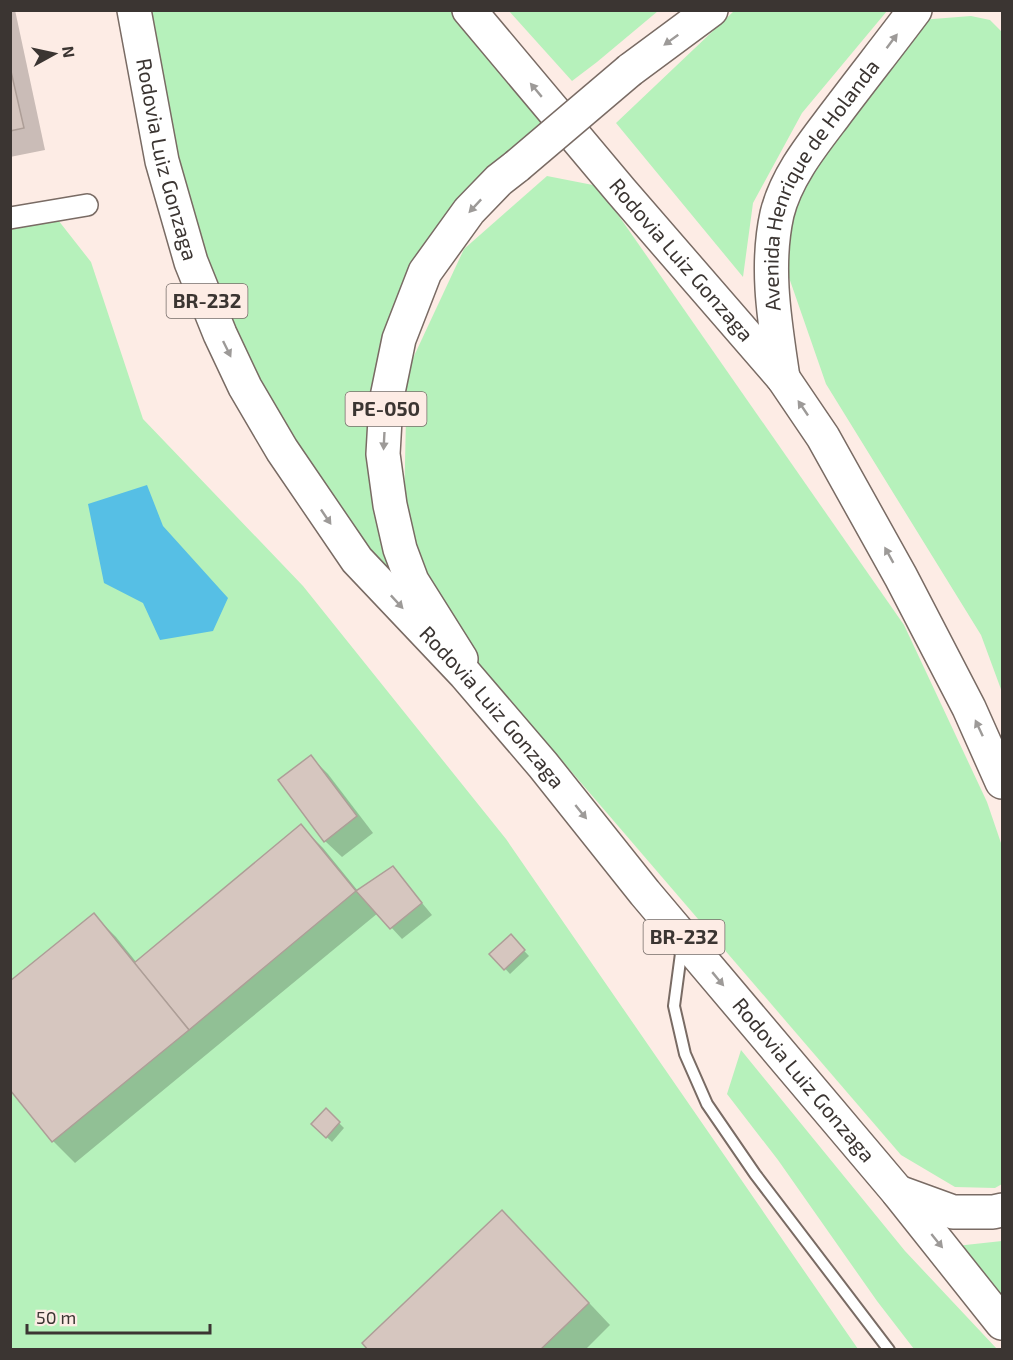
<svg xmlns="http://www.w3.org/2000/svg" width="1013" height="1360" viewBox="0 0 1013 1360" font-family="'Exo 2',sans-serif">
  <rect width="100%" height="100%" fill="#fdece5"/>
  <!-- green -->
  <g fill="#b6f1bb">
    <path d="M125,11H465L554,111L425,272L383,455L471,707L250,400Z"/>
    <path d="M509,11H658L597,62L572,81Z"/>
    <path d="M734,11H887L802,113L753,203L743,277L616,123Z"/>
    <path d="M971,16L990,20L1002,32V692L981,635L826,384L785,266V228L813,165L920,20Z"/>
    <path d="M547,176L598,186L904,625L987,802L1002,846V1184L995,1188L955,1187L901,1155L441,620L404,509L407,371L464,249Z"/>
    <path d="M51,211L91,262L143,419L303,586L506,839L858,1349H11L10,225Z"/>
    <path d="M741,1050L905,1251L997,1349H914L877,1301L778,1160L727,1094Z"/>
    <path d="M1002,1241V1304L956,1246Z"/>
  </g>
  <!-- water -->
  <path fill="#56bfe5" d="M147,485L163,526L228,598L213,631L160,640L143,603L104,583L88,504Z"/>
  <!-- shadow -->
  <g fill="#0003">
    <path d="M10,10H15L45,150L10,157Z"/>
    <path d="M311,757L328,774L373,833L342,857L325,841Z"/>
    <path d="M301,826L323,848L358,891L393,868L432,915L402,939L378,913L75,1163L53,1141L10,1088L94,915L116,937L137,963Z"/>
    <path d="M511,937L529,956L510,974L492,954Z"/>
    <path d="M326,1110L344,1128L332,1142L313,1124Z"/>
    <path d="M523,1233L610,1325L585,1350H370Z"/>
  </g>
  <!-- building -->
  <g fill="#d6c6bf" stroke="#ad9e97" stroke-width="1.5">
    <path d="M10,67L24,128L10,131Z"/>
    <path d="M311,755L357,816L324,842L278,780Z"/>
    <path d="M301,824L356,891L189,1030L134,963Z"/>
    <path d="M393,866L422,903L390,929L356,891Z"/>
    <path d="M94,913L189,1030L52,1142L10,1090V981Z"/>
    <path d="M511,934L525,950L504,970L489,954Z"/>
    <path d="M326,1108L340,1122L326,1138L311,1124Z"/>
    <path d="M502,1210L589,1303L540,1350H368L362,1343Z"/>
  </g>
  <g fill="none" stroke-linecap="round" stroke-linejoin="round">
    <defs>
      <path id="service" d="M682,946L674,1006L685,1054L707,1104L755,1174L889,1350"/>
      <path id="minor" d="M10,218L87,205"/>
      <g id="primary">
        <path d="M630,70L711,10"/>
        <path id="s1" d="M783,378C775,323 765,268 777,214C786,177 812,145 834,116C861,80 888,46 915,10"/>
        <path d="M461,659L412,581L400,549L390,505L383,454L386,402L399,339L425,272L469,211L499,180L517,166"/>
      </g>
      <g id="trunk">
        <path id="s2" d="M134,10L162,161L191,262L220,334L245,387L282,450L357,560L465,674L543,765L645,893L897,1191L1002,1323"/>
        <path id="s3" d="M469,10L621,191L783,378L823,437L901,577L969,708L1002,782"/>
        <path d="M898,1192L953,1212H993L1002,1210"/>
      </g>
    </defs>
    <!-- service casing -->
    <use href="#service" stroke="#796b64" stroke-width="14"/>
    <!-- minor casing -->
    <use href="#minor" stroke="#796b64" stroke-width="24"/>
    <!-- primary casing -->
    <use href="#primary" stroke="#796b64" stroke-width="36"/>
    <!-- trunk casing -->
    <use href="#trunk" stroke="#796b64" stroke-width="36"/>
    <!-- service -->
    <use href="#service" stroke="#fff" stroke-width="10"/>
    <!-- minor -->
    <use href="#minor" stroke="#fff" stroke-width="21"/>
    <!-- primary -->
    <use href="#primary" stroke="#fff" stroke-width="33"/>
    <!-- trunk -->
    <use href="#trunk" stroke="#fff" stroke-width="33"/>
    <defs>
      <path id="primary-bridge" d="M517,166L630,70"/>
    </defs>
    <!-- primary-bridge casing -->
    <use href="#primary-bridge" stroke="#796b64" stroke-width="36" stroke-linecap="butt"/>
    <!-- primary-bridge -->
    <use href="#primary-bridge" stroke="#fff" stroke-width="33"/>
  </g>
  <!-- one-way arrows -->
  <defs><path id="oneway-solid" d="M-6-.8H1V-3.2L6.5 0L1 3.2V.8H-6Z" transform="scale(1.5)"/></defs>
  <g fill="#9d9a98">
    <use href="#oneway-solid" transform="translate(671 40) rotate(144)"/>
    <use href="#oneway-solid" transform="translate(892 41) rotate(-53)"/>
    <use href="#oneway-solid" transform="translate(536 90) rotate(-130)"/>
    <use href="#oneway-solid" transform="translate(475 206) rotate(133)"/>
    <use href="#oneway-solid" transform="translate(227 349) rotate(64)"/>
    <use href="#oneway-solid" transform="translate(803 408) rotate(-124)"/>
    <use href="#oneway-solid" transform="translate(384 441) rotate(93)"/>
    <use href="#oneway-solid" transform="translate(326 517) rotate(56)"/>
    <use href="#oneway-solid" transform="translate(889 555) rotate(-119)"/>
    <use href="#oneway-solid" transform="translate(397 602) rotate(47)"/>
    <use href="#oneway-solid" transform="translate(979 728) rotate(-115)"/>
    <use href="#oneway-solid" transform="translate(581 812) rotate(51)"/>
    <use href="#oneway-solid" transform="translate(718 979) rotate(50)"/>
    <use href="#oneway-solid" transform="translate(937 1241) rotate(51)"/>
  </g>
  <g text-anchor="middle" stroke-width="5" stroke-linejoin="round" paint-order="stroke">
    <!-- shield labels -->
    <g fill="#fdece5" stroke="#756c68" stroke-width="1.5">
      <rect x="166.5" y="284" width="81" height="34" rx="4.5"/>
      <rect x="345.5" y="392" width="81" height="34" rx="4.5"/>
      <rect x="643.5" y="920" width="81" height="34" rx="4.5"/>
    </g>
    <g font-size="20" font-weight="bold" fill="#3b3532">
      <text x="207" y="308">BR-232</text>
      <text x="386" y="416">PE-050</text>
      <text x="684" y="944">BR-232</text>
    </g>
    <!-- street labels -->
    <g font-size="21" fill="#3b3532" stroke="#fdece5">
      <text dy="7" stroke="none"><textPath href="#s2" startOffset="153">Rodovia Luiz Gonzaga</textPath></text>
      <text dy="7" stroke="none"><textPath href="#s1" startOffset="207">Avenida Henrique de Holanda</textPath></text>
      <text dy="7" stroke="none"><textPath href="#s3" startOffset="328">Rodovia Luiz Gonzaga</textPath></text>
      <text dy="7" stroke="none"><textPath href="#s2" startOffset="801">Rodovia Luiz Gonzaga</textPath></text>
      <text dy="7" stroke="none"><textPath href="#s2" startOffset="1287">Rodovia Luiz Gonzaga</textPath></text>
    </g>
  </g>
  <!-- border -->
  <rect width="1013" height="1360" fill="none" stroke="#3b3532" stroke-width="24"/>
  <!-- north arrow -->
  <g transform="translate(54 54) rotate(82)" stroke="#fdece5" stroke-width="4.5" paint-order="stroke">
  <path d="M0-4.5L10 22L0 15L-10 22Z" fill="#3b3532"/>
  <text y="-9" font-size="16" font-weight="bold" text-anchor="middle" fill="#3b3532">N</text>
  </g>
  <!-- scale -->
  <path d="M27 1324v9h183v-9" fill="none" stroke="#3b3532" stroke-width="3"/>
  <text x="36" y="1324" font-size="18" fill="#3b3532" stroke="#fdece5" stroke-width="4.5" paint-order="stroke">50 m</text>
</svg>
